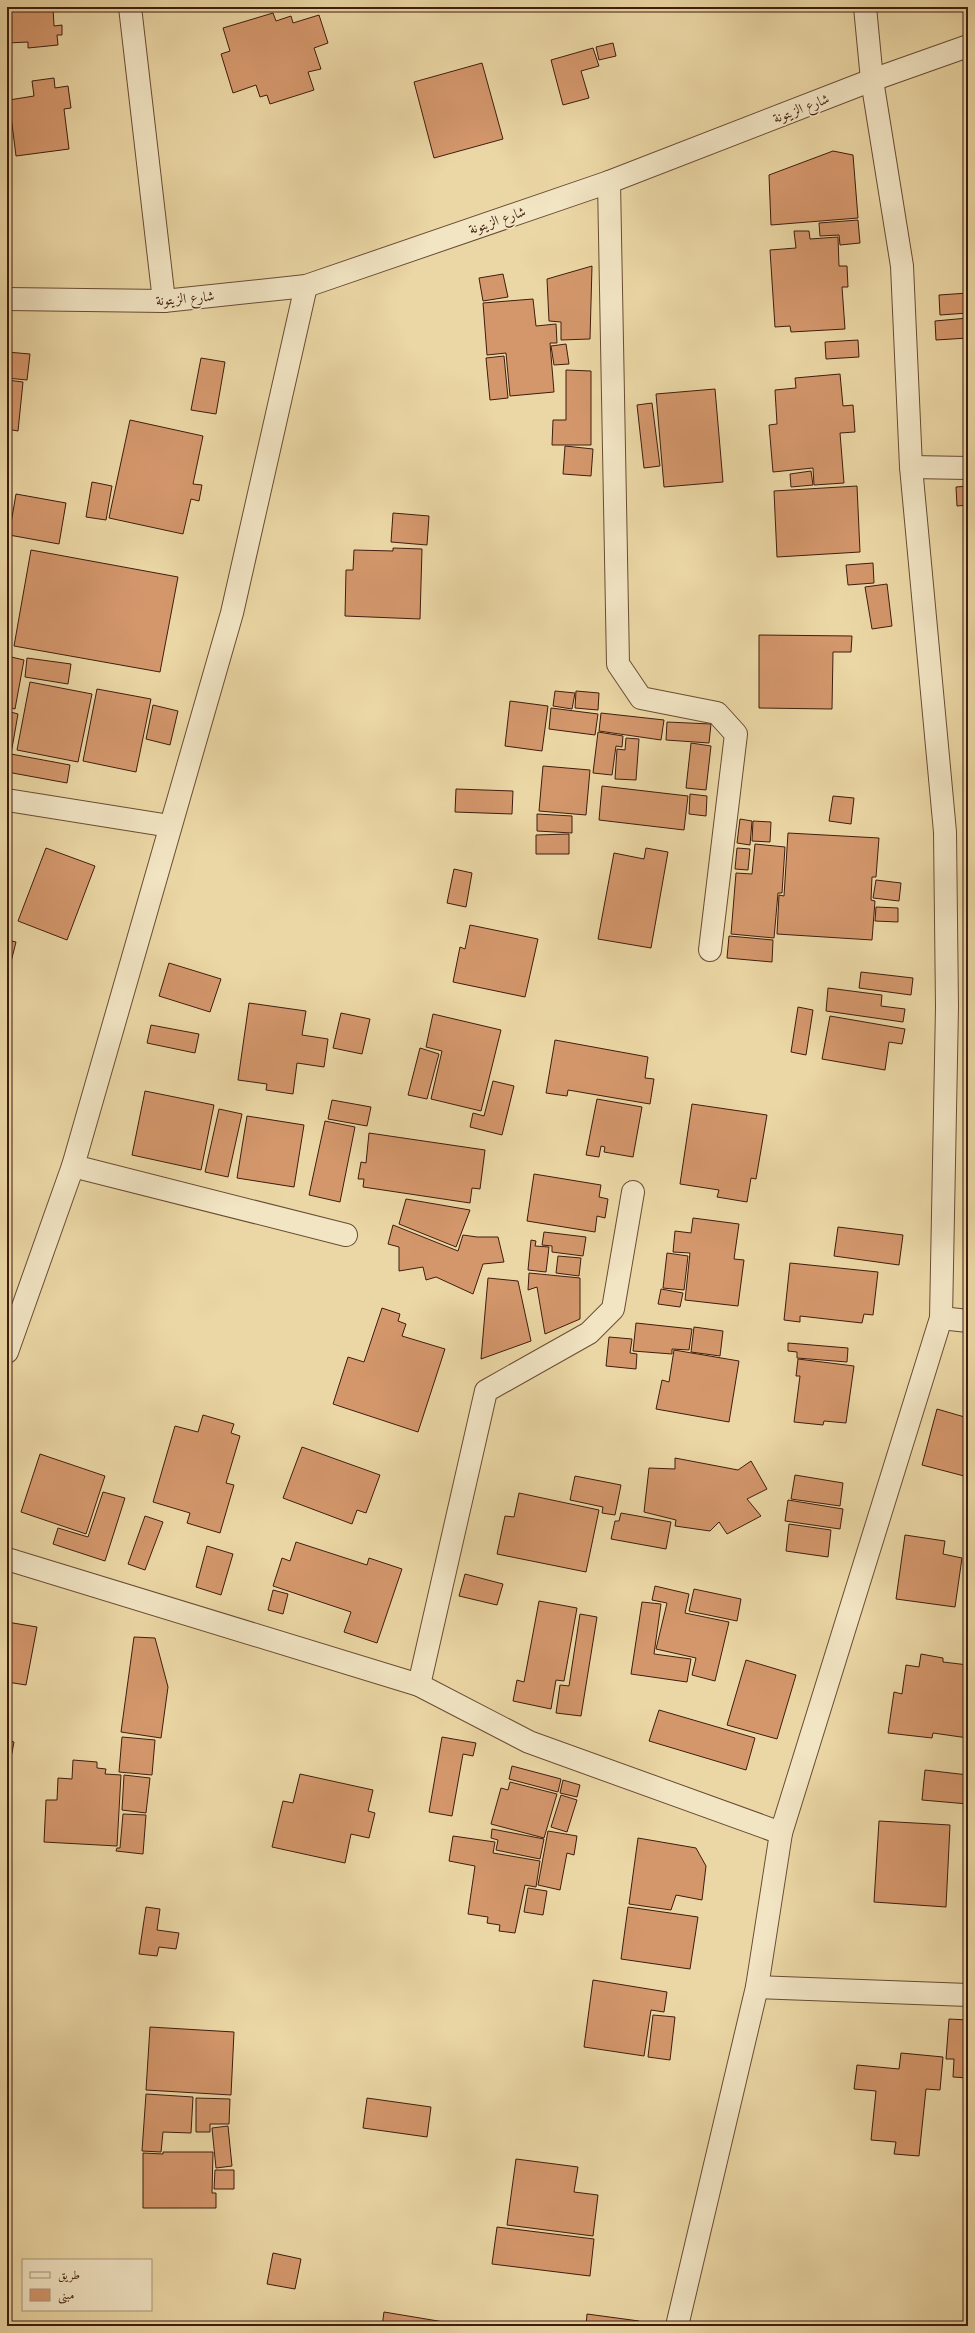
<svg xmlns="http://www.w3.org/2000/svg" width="975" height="2333" viewBox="0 0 975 2333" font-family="'Old Standard TT',Amiri,serif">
  <rect width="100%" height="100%" fill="#ebd7a5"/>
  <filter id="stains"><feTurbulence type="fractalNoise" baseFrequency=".005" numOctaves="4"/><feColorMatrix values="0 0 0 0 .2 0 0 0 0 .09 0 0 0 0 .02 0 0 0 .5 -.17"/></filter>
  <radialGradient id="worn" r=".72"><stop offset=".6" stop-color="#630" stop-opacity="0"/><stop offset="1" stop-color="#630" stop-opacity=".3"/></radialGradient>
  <!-- building -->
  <g fill="#d4976c" stroke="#3f1d0e">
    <path d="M7,7H53L54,26L62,25V35H57L58,45L28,48V42L7,43Z"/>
    <path d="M319,7H332L320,10Z"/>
    <path d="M273,13L276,21L291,16L293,23L319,15L328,43L314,48L321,69L308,72L314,90L270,104L267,95L260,97L256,85L233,93L221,54L230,51L223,28Z"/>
    <path d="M613,43L616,56L599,60L596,47Z"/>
    <path d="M593,48L599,66L581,71L589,98L563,105L551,60Z"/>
    <path d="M482,63L503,139L434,158L414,82Z"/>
    <path d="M54,78L55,88L68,86L71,108L64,109L69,149L16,156L9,100L34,96L32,81Z"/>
    <path d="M833,151L853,155L858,218L771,225L769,175Z"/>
    <path d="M858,220L860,243L840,245L839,235L820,236L819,223Z"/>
    <path d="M794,231H809L810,239L838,237L839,266H847L848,287H842L845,329L791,332L790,326L775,327L770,250L796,248Z"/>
    <path d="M592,266L590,339L561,340V322L549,321L547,279Z"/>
    <path d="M503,274L508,297L483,301L479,278Z"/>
    <path d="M968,293V313L940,315L939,295Z"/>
    <path d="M533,299L536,326L556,324L557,343H550L554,392L510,396L506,353L487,355L483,303Z"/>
    <path d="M968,318V338L936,340L935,321Z"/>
    <path d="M858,340L859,357L826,359L825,342Z"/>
    <path d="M566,344L569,364L554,365L551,346Z"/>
    <path d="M965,348H968V391Z"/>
    <path d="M7,352L30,354L27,380L7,378Z"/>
    <path d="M504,356L508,398L490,400L486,358Z"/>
    <path d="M201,358L225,362L216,414L191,410Z"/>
    <path d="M566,370L591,371V445H552L553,420H566Z"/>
    <path d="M840,374L843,406L853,405L855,432L840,433L844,483L814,485L813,468L773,472L769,425L777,424L775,390L796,388L795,378Z"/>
    <path d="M7,380L23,382L18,431L7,429Z"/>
    <path d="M715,389L723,482L664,487L656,394Z"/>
    <path d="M652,403L660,466L644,468L637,405Z"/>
    <path d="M130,420L203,436L193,484L202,485L199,501L191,499L183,534L109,518Z"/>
    <path d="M565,446L593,449L591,476L563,474Z"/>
    <path d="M811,471L813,485L791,487L790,474Z"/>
    <path d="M92,482L112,486L106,520L86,517Z"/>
    <path d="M857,486L860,552L777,557L774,491Z"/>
    <path d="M968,486V505L957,506L956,487Z"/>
    <path d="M16,494L66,503L59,544L9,535Z"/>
    <path d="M393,513L429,516L427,545L391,542Z"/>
    <path d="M393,548L422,549L420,619L345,616L346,570H353L354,550L393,551Z"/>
    <path d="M31,550L178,577L160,672L14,646Z"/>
    <path d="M873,563L874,583L848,585L846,565Z"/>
    <path d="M887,584L892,626L872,629L865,587Z"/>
    <path d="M759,635L852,636L851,652H833L832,709L759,708Z"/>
    <path d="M7,656L24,660L15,709L7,707Z"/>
    <path d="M27,658L71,664L68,684L25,677Z"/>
    <path d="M30,682L92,694L78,762L17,750Z"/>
    <path d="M97,689L151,699L136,772L83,761Z"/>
    <path d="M555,691L575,693L572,709L553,706Z"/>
    <path d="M576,691L599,693L598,710L575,708Z"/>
    <path d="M510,701L548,706L542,751L505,746Z"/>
    <path d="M153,705L178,711L170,745L146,739Z"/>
    <path d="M551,708L598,714L595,735L549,729Z"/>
    <path d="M7,711L18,714L11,754L70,765L67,783L7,772Z"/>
    <path d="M601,713L664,720L661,740L599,731Z"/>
    <path d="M667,722L711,724L709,743L666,740Z"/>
    <path d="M598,732L623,736L622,747L616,746L612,775L593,773Z"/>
    <path d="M626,738L639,739L636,780L615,779L617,749L625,750Z"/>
    <path d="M691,743L711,746L706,790L686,788Z"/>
    <path d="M543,766L590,770L586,815L539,811Z"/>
    <path d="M602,786L688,796L684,830L599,820Z"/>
    <path d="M456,789L513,791L512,814L455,812Z"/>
    <path d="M690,794L707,796L706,816L689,814Z"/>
    <path d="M833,796L854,798L851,824L829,821Z"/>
    <path d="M537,814L572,816V833L537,831Z"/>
    <path d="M740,819L752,821L750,845L737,843Z"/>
    <path d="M753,821L771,822L770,842L752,841Z"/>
    <path d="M788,833L879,838L876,877H872L871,900L875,901L872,940L777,934L779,895L784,896Z"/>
    <path d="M569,834V854H536V835Z"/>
    <path d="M755,844L785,847L782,893H778L774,938L731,934L736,873L752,874Z"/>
    <path d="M46,848L95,866L67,940L18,921Z"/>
    <path d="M646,848L668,852L651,948L598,939L614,853L644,859Z"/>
    <path d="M737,848L750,849L748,870L735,869Z"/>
    <path d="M454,869L472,873L466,907L447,903Z"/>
    <path d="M876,880L901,883L899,901L873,898Z"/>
    <path d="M876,907L898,908V922L875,921Z"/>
    <path d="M470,925L538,939L525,997L453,982L460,947L465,949Z"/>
    <path d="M729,936L773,940L772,962L727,958Z"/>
    <path d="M7,940L16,942L7,978Z"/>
    <path d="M169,963L221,979L210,1012L159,996Z"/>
    <path d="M861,972L913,978L911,995L859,988Z"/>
    <path d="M828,988L882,995L881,1006L905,1009L903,1022L826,1011Z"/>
    <path d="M249,1003L306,1011L302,1035L328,1039L324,1067L297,1063L293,1094L266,1090L267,1084L238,1080Z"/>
    <path d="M798,1007L813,1010L806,1055L791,1052Z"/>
    <path d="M341,1013L370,1019L362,1054L333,1048Z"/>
    <path d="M433,1014L501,1030L481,1111L431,1099L442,1051L426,1047Z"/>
    <path d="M830,1016L905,1029L902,1044L889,1042L885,1070L822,1059Z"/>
    <path d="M151,1025L199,1034L195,1053L147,1043Z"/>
    <path d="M555,1040L648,1057L645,1078L654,1079L650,1104L568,1090L567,1096L546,1093Z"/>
    <path d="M420,1048L439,1054L427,1099L408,1095Z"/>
    <path d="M493,1081L514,1086L502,1135L470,1127L473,1113L484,1116Z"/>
    <path d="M145,1091L214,1105L201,1170L132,1155Z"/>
    <path d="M597,1099L642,1107L633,1157L604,1152L605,1147L601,1146L599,1157L586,1155Z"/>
    <path d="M332,1100L371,1107L367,1126L328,1119Z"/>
    <path d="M692,1104L767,1115L756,1179L751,1178L747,1202L717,1197L719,1190L680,1184Z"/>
    <path d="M219,1109L242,1114L228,1177L205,1172Z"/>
    <path d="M247,1116L304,1125L294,1187L237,1178Z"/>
    <path d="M325,1121L355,1127L340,1202L309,1195Z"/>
    <path d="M369,1133L485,1150L480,1189L472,1188L470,1203L363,1187L364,1179H358L361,1162L366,1163Z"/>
    <path d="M534,1174L601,1185L599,1197L608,1199L605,1218L597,1216L595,1232L527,1221Z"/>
    <path d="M406,1199L470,1210L456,1247L399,1224Z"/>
    <path d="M693,1218L739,1224L734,1259L744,1260L738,1306L685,1300L690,1253L673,1252L675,1231L691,1233Z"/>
    <path d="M393,1225L458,1251L463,1235L477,1237H498L504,1262L483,1264L473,1294L436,1277L426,1280L423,1267L399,1271V1247L388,1244Z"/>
    <path d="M838,1227L903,1235L899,1265L834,1256Z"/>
    <path d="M544,1232L586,1237L583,1256L552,1252V1246L542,1245Z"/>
    <path d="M531,1240L536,1241L535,1246L549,1247L546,1272L528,1270Z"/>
    <path d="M667,1253L688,1256L684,1290L663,1288Z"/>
    <path d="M558,1256L581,1258L579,1276L556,1273Z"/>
    <path d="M790,1263L878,1272L873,1315L864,1314L862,1323L800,1316V1322L784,1320Z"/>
    <path d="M529,1273L580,1278V1319L545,1334L537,1287L528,1290Z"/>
    <path d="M488,1278L518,1281L531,1341L481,1359Z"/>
    <path d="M661,1289L683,1293L680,1307L658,1304Z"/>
    <path d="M382,1308L400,1314L398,1321L406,1324L402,1336L445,1349L418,1432L333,1404L348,1357L364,1362Z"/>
    <path d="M636,1323L692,1329L689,1350L672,1349V1354L633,1351Z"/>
    <path d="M694,1327L723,1331L720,1356L691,1352Z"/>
    <path d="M609,1337L632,1339L630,1353L637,1354L636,1369L606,1366Z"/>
    <path d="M788,1343L848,1348L847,1362L797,1358V1352L788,1351Z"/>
    <path d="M674,1350L739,1361L729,1422L656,1409L662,1380L669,1382Z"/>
    <path d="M798,1359L854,1366L846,1423L824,1421L823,1425L794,1422L800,1376H796Z"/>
    <path d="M968,1387V1403L964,1402Z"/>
    <path d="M937,1409L968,1418V1477L922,1465Z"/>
    <path d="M203,1415L234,1424L231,1433L240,1436L226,1483L234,1485L220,1533L187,1523L190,1513L153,1502L175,1426L198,1432Z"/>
    <path d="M302,1447L380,1475L366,1513L357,1510L352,1524L283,1498Z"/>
    <path d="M40,1454L105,1476L86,1534L21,1512Z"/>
    <path d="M675,1458L738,1470L751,1461L767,1489L747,1499L761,1516L727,1534L719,1522L710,1531L675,1526L676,1520L644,1512L649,1468L675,1469Z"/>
    <path d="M795,1475L843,1483L840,1506L791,1499Z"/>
    <path d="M575,1476L621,1485L615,1515L602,1513L603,1507L570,1500Z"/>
    <path d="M103,1492L125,1498L105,1561L53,1544L58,1528L88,1537Z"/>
    <path d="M519,1493L599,1510L586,1572L497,1554L505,1516L514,1517Z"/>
    <path d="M788,1500L843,1509L840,1529L785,1521Z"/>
    <path d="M621,1513L671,1522L666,1549L611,1539L615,1521H619Z"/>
    <path d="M145,1516L163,1522L145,1570L128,1564Z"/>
    <path d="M789,1524L831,1530L828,1557L786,1551Z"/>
    <path d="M905,1535L945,1541L943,1554L962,1558L955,1607L896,1599Z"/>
    <path d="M296,1542L367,1565L369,1558L402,1569L377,1643L344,1632L351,1612L273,1586L282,1558L290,1561Z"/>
    <path d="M207,1546L233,1554L221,1595L196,1587Z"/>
    <path d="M465,1574L503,1584L497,1605L459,1596Z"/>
    <path d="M655,1586L689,1594L685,1613L729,1622L715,1681L692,1675L696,1658L656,1649L667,1603L652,1600Z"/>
    <path d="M694,1589L741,1599L737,1621L689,1611Z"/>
    <path d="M273,1590L288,1594L283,1614L268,1610Z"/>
    <path d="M968,1594V1609L965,1608Z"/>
    <path d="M539,1601L577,1608L564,1681L556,1680L551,1709L513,1701L517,1680L524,1682Z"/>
    <path d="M642,1602L661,1604L654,1654L691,1659L687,1682L631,1674Z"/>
    <path d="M580,1614L597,1617L581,1716L556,1713L560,1685L569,1686Z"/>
    <path d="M7,1622L37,1627L26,1685L7,1682Z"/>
    <path d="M134,1637L155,1638L168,1687L161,1738L121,1732Z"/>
    <path d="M921,1654L943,1658V1662L968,1665V1738L933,1733L932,1738L888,1733L894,1692L902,1694L906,1665L919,1667Z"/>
    <path d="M746,1660L796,1675L777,1739L727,1725Z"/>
    <path d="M659,1710L755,1738L746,1770L649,1741Z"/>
    <path d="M122,1737L155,1740L152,1775L119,1772Z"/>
    <path d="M442,1737L476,1743L473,1756L463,1754L452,1816L429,1812Z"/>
    <path d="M7,1740L14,1742L7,1779Z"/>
    <path d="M73,1760L97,1762V1768L106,1769L105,1774L121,1775L117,1846L44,1842L46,1800H57L58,1778L72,1779Z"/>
    <path d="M512,1766L561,1779L558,1792L509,1779Z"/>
    <path d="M925,1770L968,1775V1804L922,1800Z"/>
    <path d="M300,1774L373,1790L368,1811L375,1813L369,1838L351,1834L345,1863L272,1847L283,1801L293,1803Z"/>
    <path d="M124,1775L150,1778L146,1813L122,1810Z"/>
    <path d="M563,1780L580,1785L577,1797L560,1793Z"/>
    <path d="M510,1782L557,1794L544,1838L491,1824L501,1788L508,1790Z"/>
    <path d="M561,1795L577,1800L567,1832L551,1827Z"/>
    <path d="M123,1814L146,1815L143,1854L116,1851L117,1848H120Z"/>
    <path d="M879,1821L950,1825L946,1907L874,1902Z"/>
    <path d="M492,1829L544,1839L540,1859L496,1850L498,1840L491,1838Z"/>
    <path d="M548,1831L577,1836L574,1855L567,1853L560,1890L538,1885Z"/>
    <path d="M453,1836L495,1842L493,1853L540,1861L536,1887L525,1885L515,1933L499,1931L500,1925L487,1923L488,1917L468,1914L475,1866L449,1861Z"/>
    <path d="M638,1838L696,1848L706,1866L702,1900L676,1895L671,1910L629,1904Z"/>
    <path d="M528,1888L547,1891L543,1915L524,1912Z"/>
    <path d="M146,1907L160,1909L157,1930L179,1933L176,1949L159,1947L157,1956L139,1954Z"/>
    <path d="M628,1907L698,1917L690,1969L621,1959Z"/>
    <path d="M593,1980L667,1992L664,2012L651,2010L644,2056L584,2047Z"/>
    <path d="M653,2015L675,2017L670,2060L648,2057Z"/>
    <path d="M949,2019L968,2020V2078L953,2077L954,2059H946Z"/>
    <path d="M150,2027L234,2032L231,2095L146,2090Z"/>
    <path d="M901,2053L943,2057L940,2090L926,2089L919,2156L894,2154L896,2142L871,2140L876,2091L854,2089L857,2065L899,2069Z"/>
    <path d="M146,2094L193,2097L191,2133L163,2132L161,2152L142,2151Z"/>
    <path d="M196,2098L230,2099L229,2124H210V2132H196Z"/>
    <path d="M367,2098L431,2107L427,2137L363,2128Z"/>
    <path d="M228,2126L232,2166L216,2168L212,2128Z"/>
    <path d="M163,2152H213L212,2193H216V2208H143V2153L163,2154Z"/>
    <path d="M516,2159L578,2167L574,2192L598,2195L593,2236L507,2225Z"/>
    <path d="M215,2170H234V2189H214Z"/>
    <path d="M497,2227L594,2239L590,2276L492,2264Z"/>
    <path d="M273,2253L301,2259L295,2289L267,2284Z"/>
    <path d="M384,2312L468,2326H382Z"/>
    <path d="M587,2314L639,2321V2326H586Z"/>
  </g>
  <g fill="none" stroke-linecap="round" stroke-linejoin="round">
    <defs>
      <g id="minor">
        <path d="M130,7L164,301"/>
        <path d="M609,182L618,664L641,698L717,713L736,734L710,950"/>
        <path d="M911,467L968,468"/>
        <path d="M7,800L170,826"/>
        <path d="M73,1166L346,1235"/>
        <path d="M941,1318L968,1321"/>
        <path d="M7,1352L73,1166L232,613L306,286"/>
        <path d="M7,1559L419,1685L529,1742L781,1833L757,1987L677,2326"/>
        <path d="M419,1685L486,1391L589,1333L613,1309L633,1192"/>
        <path d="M781,1833L941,1318L947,1007L945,832L911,467L902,266L872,80L865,7"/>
        <path d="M757,1987L968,1995"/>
      </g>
      <path id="tertiary" d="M7,299L164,301L306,286L609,182L872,80L968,46"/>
    </defs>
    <!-- minor casing -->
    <use href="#minor" stroke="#6a4c34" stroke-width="24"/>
    <!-- tertiary casing -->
    <use href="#tertiary" stroke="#6a4c34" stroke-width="24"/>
    <!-- minor -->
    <use href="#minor" stroke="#f2e5c4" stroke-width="22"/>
    <!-- tertiary -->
    <use href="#tertiary" stroke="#f2e5c4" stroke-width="22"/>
  </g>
  <g text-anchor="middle" stroke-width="3.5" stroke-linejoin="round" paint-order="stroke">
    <!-- street labels -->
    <g font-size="14" fill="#3f1d0e" stroke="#f2e5c4">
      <text transform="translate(801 108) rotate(-21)" y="5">شارع الزيتونة</text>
      <text transform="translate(497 220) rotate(-19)" y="5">شارع الزيتونة</text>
      <text transform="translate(185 298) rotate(-5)" y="5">شارع الزيتونة</text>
    </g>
  </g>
  <!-- margin -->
  <rect width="975" height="2333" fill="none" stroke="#ebd7a5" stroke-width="24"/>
  <rect x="8" y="8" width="959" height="2317" fill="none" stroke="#3f1d0e" stroke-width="2"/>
  <rect x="12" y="12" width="951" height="2309" fill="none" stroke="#3f1d0e"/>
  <!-- legend -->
  <rect x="22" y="2259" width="130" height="52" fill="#f2e5c4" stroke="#aa957b"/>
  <rect x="30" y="2272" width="20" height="6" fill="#f2e5c4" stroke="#aa957b"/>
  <text x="58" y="2279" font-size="12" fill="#3f1d0e">طريق</text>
  <rect x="30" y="2289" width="20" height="12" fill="#d4976c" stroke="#aa957b"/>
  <text x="58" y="2299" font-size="12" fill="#3f1d0e">مبنى</text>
  <rect width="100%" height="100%" filter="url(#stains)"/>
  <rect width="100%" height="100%" fill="url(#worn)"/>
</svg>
